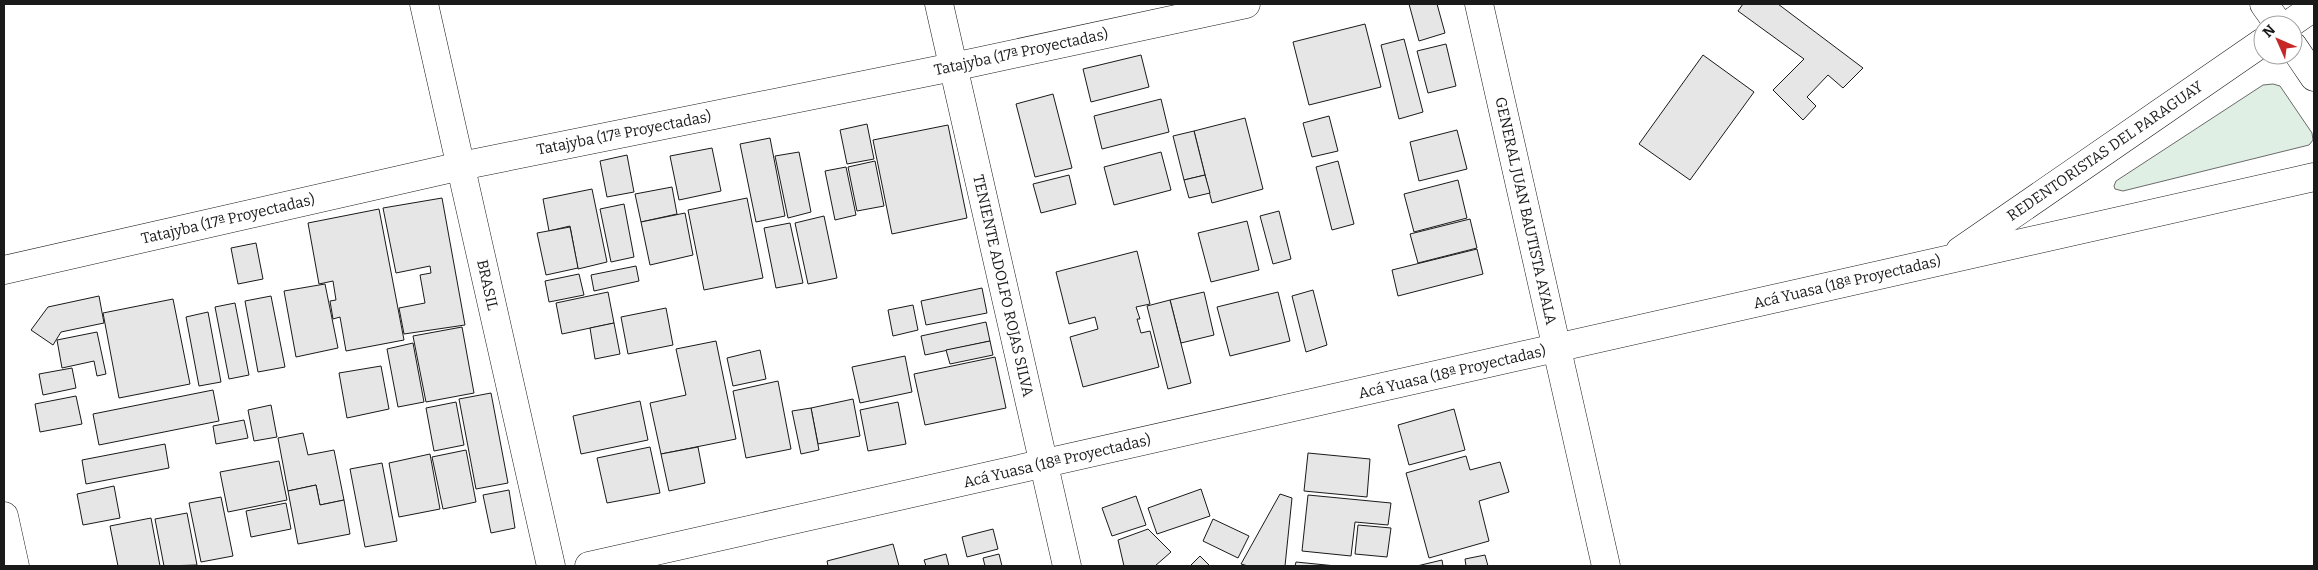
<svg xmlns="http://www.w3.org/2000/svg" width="2318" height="570" viewBox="0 0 2318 570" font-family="Bitter,serif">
  <rect width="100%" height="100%" fill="#fff"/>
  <!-- green -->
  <path fill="#e0efe3" stroke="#6a6a6a" d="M2273,84L2280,86L2312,133L2313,140L2309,145L2123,191L2115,189L2114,186L2116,181L2263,85Z"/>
  <!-- building -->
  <g fill="#e6e6e6" stroke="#1a1a1a">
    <path d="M1409,4H1437L1445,33L1419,41Z"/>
    <path d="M1743,4H1778L1863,68L1843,88L1828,75L1807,97L1816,106L1803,120L1773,90L1804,59L1738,11Z"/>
    <path d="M1365,24L1381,87L1309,105L1293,42Z"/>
    <path d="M1404,39L1423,112L1399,119L1381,45Z"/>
    <path d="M1446,44L1456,86L1428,93L1417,51Z"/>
    <path d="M1141,55L1149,87L1091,102L1083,69Z"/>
    <path d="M1703,55L1754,92L1690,180L1639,144Z"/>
    <path d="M1053,94L1072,168L1035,177L1016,104Z"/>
    <path d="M1161,99L1169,132L1102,149L1094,116Z"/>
    <path d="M1329,116L1338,151L1312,157L1303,123Z"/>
    <path d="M1245,118L1263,189L1212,203L1194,131Z"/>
    <path d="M867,124L874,159L847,164L840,130Z"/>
    <path d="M948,125L967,218L892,234L873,140Z"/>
    <path d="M1457,130L1467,169L1419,181L1410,142Z"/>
    <path d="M1194,131L1205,175L1184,180L1173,136Z"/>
    <path d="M770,138L785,216L756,222L740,144Z"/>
    <path d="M712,148L721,191L679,200L670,156Z"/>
    <path d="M799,152L811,212L788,218L775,156Z"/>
    <path d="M1161,152L1171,190L1114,205L1104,167Z"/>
    <path d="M627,155L634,192L607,197L600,161Z"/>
    <path d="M875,161L884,206L857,211L848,167Z"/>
    <path d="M1338,161L1354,224L1332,230L1316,167Z"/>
    <path d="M846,167L856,215L835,220L825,171Z"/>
    <path d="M1069,175L1076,204L1041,213L1033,184Z"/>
    <path d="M1205,175L1210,193L1189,198L1184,180Z"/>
    <path d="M1458,180L1467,218L1414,232L1404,194Z"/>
    <path d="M672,187L677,214L641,222L635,194Z"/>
    <path d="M592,189L607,262L578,269L570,226L549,231L543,199Z"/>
    <path d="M442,198L465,325L404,334L399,308L425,303L420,275L431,273L430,266L396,273L383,208Z"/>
    <path d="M747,198L763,278L704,290L688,210Z"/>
    <path d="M624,204L634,257L611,262L600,209Z"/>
    <path d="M379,209L404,340L346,351L340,317L333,319L330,301L336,300L333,281L319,284L308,223Z"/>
    <path d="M1279,211L1291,259L1273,264L1260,216Z"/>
    <path d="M685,213L693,255L650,265L641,222Z"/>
    <path d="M824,216L837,278L808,284L795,223Z"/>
    <path d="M1470,219L1477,248L1418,263L1410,234Z"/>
    <path d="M1247,221L1259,270L1211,282L1198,233Z"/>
    <path d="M790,223L803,283L776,288L764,228Z"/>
    <path d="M570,227L578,268L546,275L537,233Z"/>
    <path d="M256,243L263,279L238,284L231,248Z"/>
    <path d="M1477,249L1483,274L1398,296L1392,270Z"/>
    <path d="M1137,251L1150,304L1136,307L1140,319H1137L1141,333L1150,331L1159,367L1083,387L1070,337L1098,329L1095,317L1069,324L1056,272Z"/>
    <path d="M636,266L639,281L594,291L591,275Z"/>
    <path d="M579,274L584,295L549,302L545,281Z"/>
    <path d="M325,284L338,348L296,357L284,291Z"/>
    <path d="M982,288L987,313L926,325L921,301Z"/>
    <path d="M1313,290L1327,345L1306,352L1292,296Z"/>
    <path d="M608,292L614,323L562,334L556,303Z"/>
    <path d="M1204,292L1214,335L1181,343L1170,300Z"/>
    <path d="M1278,292L1290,341L1230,356L1217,307Z"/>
    <path d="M99,296L104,323L61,332L53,345L31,330L48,307Z"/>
    <path d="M271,296L285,367L258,372L245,301Z"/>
    <path d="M173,299L190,384L119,398L103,313Z"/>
    <path d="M1170,300L1191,383L1168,389L1147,306Z"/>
    <path d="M235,303L249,375L229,379L215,307Z"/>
    <path d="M913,305L918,330L893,336L888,310Z"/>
    <path d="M666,308L673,345L628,354L621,317Z"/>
    <path d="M208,312L221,382L199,386L186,317Z"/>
    <path d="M986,322L990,341L925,355L921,336Z"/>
    <path d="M614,323L620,354L595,359L590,328Z"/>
    <path d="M462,327L474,393L426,402L413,336Z"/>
    <path d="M97,332L106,374L97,376L94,361L62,368L57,340Z"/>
    <path d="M716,341L736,439L661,454L650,403L686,395L676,349Z"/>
    <path d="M990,341L993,355L950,364L946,350Z"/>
    <path d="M413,343L424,402L398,407L387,349Z"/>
    <path d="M760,350L766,379L733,386L727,358Z"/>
    <path d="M905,356L912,392L860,403L852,367Z"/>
    <path d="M995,357L1006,408L925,425L914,374Z"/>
    <path d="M381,366L389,409L347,418L339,373Z"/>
    <path d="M72,368L76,388L43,395L39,374Z"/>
    <path d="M778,381L791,449L746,458L733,391Z"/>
    <path d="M213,390L219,421L99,445L93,414Z"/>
    <path d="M491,393L508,483L476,489L459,399Z"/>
    <path d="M76,396L82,424L40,432L35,404Z"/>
    <path d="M853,399L860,436L818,444L811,408Z"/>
    <path d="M640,401L648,440L581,454L573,416Z"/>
    <path d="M456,402L464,445L434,451L426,408Z"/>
    <path d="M898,402L906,444L868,451L860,410Z"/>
    <path d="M271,405L277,437L254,441L248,410Z"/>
    <path d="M811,408L819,450L801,454L792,411Z"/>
    <path d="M1454,409L1465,450L1409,465L1398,425Z"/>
    <path d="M244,420L248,438L216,444L213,426Z"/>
    <path d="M303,433L308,455L334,450L344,500L320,505L316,485L288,491L278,438Z"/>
    <path d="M165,444L169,468L86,484L82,460Z"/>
    <path d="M650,447L660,493L607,503L597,458Z"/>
    <path d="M698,447L705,483L669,491L661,454Z"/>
    <path d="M466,450L476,502L443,509L432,457Z"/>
    <path d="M1308,453L1370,459L1367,497L1304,491Z"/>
    <path d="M430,454L440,509L399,517L389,463Z"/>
    <path d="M1466,456L1470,470L1500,462L1509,492L1479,501L1489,541L1429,558L1406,473Z"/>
    <path d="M279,461L287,500L228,512L220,472Z"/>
    <path d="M382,463L397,541L365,547L350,469Z"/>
    <path d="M316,485L320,505L344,500L350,534L298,544L288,491Z"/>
    <path d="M114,486L120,518L83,525L77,494Z"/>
    <path d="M1201,489L1210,516L1157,534L1148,508Z"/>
    <path d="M509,490L515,528L491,533L483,495Z"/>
    <path d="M1280,494L1292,498L1285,566H1248L1241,564Z"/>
    <path d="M1308,495L1391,503L1388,525L1355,522L1351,556L1302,551Z"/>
    <path d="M1136,496L1146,525L1112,536L1102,508Z"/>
    <path d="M221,497L233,556L201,562L189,503Z"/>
    <path d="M286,503L291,529L251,537L246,511Z"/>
    <path d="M187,513L197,565L164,566L155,519Z"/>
    <path d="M151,518L160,566H118L110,526Z"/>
    <path d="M1213,519L1249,536L1238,558L1203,541Z"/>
    <path d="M1358,525L1391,528L1387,557L1355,554Z"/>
    <path d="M993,529L998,549L967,557L962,537Z"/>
    <path d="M1148,529L1171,552L1155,566H1124L1118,540Z"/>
    <path d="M893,544L899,566H828L827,561Z"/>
    <path d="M946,554L949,566H926L924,560Z"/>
    <path d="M999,554L1002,566H985L983,558Z"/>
    <path d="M1485,555L1488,566H1466L1465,559Z"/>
    <path d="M1200,556L1210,566H1190Z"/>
    <path d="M1442,560L1443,566H1417Z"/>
    <path d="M1296,562L1336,566H1295Z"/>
  </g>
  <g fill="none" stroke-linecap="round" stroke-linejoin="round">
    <defs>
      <g id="minor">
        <path id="s1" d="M424,4L551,566"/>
        <path id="s2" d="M939,4L1067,566"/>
        <path id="s3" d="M1479,4L1606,566"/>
        <path d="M2264,4L2279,25"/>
        <path d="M2288,25L2314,7"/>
        <path d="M2293,46L2314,77"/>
        <path id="s4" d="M1960,251L2263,42"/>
        <path d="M589,566L2314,177"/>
      </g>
      <path id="tertiary" d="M4,270L461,166L953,67L1246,4"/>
      <path id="secondary" d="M4,516L15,566"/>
    </defs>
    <!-- minor casing -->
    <use href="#minor" stroke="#1a1a1a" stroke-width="29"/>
    <!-- tertiary casing -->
    <use href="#tertiary" stroke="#1a1a1a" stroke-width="29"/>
    <!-- secondary casing -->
    <use href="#secondary" stroke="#1a1a1a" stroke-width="29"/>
    <!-- minor -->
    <use href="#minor" stroke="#fff" stroke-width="28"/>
    <!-- tertiary -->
    <use href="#tertiary" stroke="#fff" stroke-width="28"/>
    <!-- secondary -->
    <use href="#secondary" stroke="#fff" stroke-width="28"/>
  </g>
  <g text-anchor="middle" stroke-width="4" stroke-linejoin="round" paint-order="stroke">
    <!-- street labels -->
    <g font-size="15" fill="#1a1a1a" stroke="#fff">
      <text transform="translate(1021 52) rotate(-12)" y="5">Tatajyba (17ª Proyectadas)</text>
      <text transform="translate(624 133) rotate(-11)" y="5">Tatajyba (17ª Proyectadas)</text>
      <text dy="5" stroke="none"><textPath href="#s4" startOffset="176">REDENTORISTAS DEL PARAGUAY</textPath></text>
      <text dy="5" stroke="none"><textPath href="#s3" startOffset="212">GENERAL JUAN BAUTISTA AYALA</textPath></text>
      <text transform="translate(228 219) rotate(-13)" y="5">Tatajyba (17ª Proyectadas)</text>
      <text transform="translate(1847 282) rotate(-13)" y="5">Acá Yuasa (18ª Proyectadas)</text>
      <text dy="5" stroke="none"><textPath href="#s1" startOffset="288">BRASIL</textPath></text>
      <text dy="5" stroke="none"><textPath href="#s2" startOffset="289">TENIENTE ADOLFO ROJAS SILVA</textPath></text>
      <text transform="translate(1452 372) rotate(-13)" y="5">Acá Yuasa (18ª Proyectadas)</text>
      <text transform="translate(1057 461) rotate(-13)" y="5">Acá Yuasa (18ª Proyectadas)</text>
    </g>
  </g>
  <!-- border -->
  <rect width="2318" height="570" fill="none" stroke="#1a1a1a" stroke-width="10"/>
  <!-- north arrow -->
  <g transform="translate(2278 40) rotate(315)"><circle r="24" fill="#ffffff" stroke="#a3a3a3"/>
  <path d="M0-4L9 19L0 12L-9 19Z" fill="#c62828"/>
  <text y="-8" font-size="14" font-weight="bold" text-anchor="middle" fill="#1a1a1a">N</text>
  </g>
</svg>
